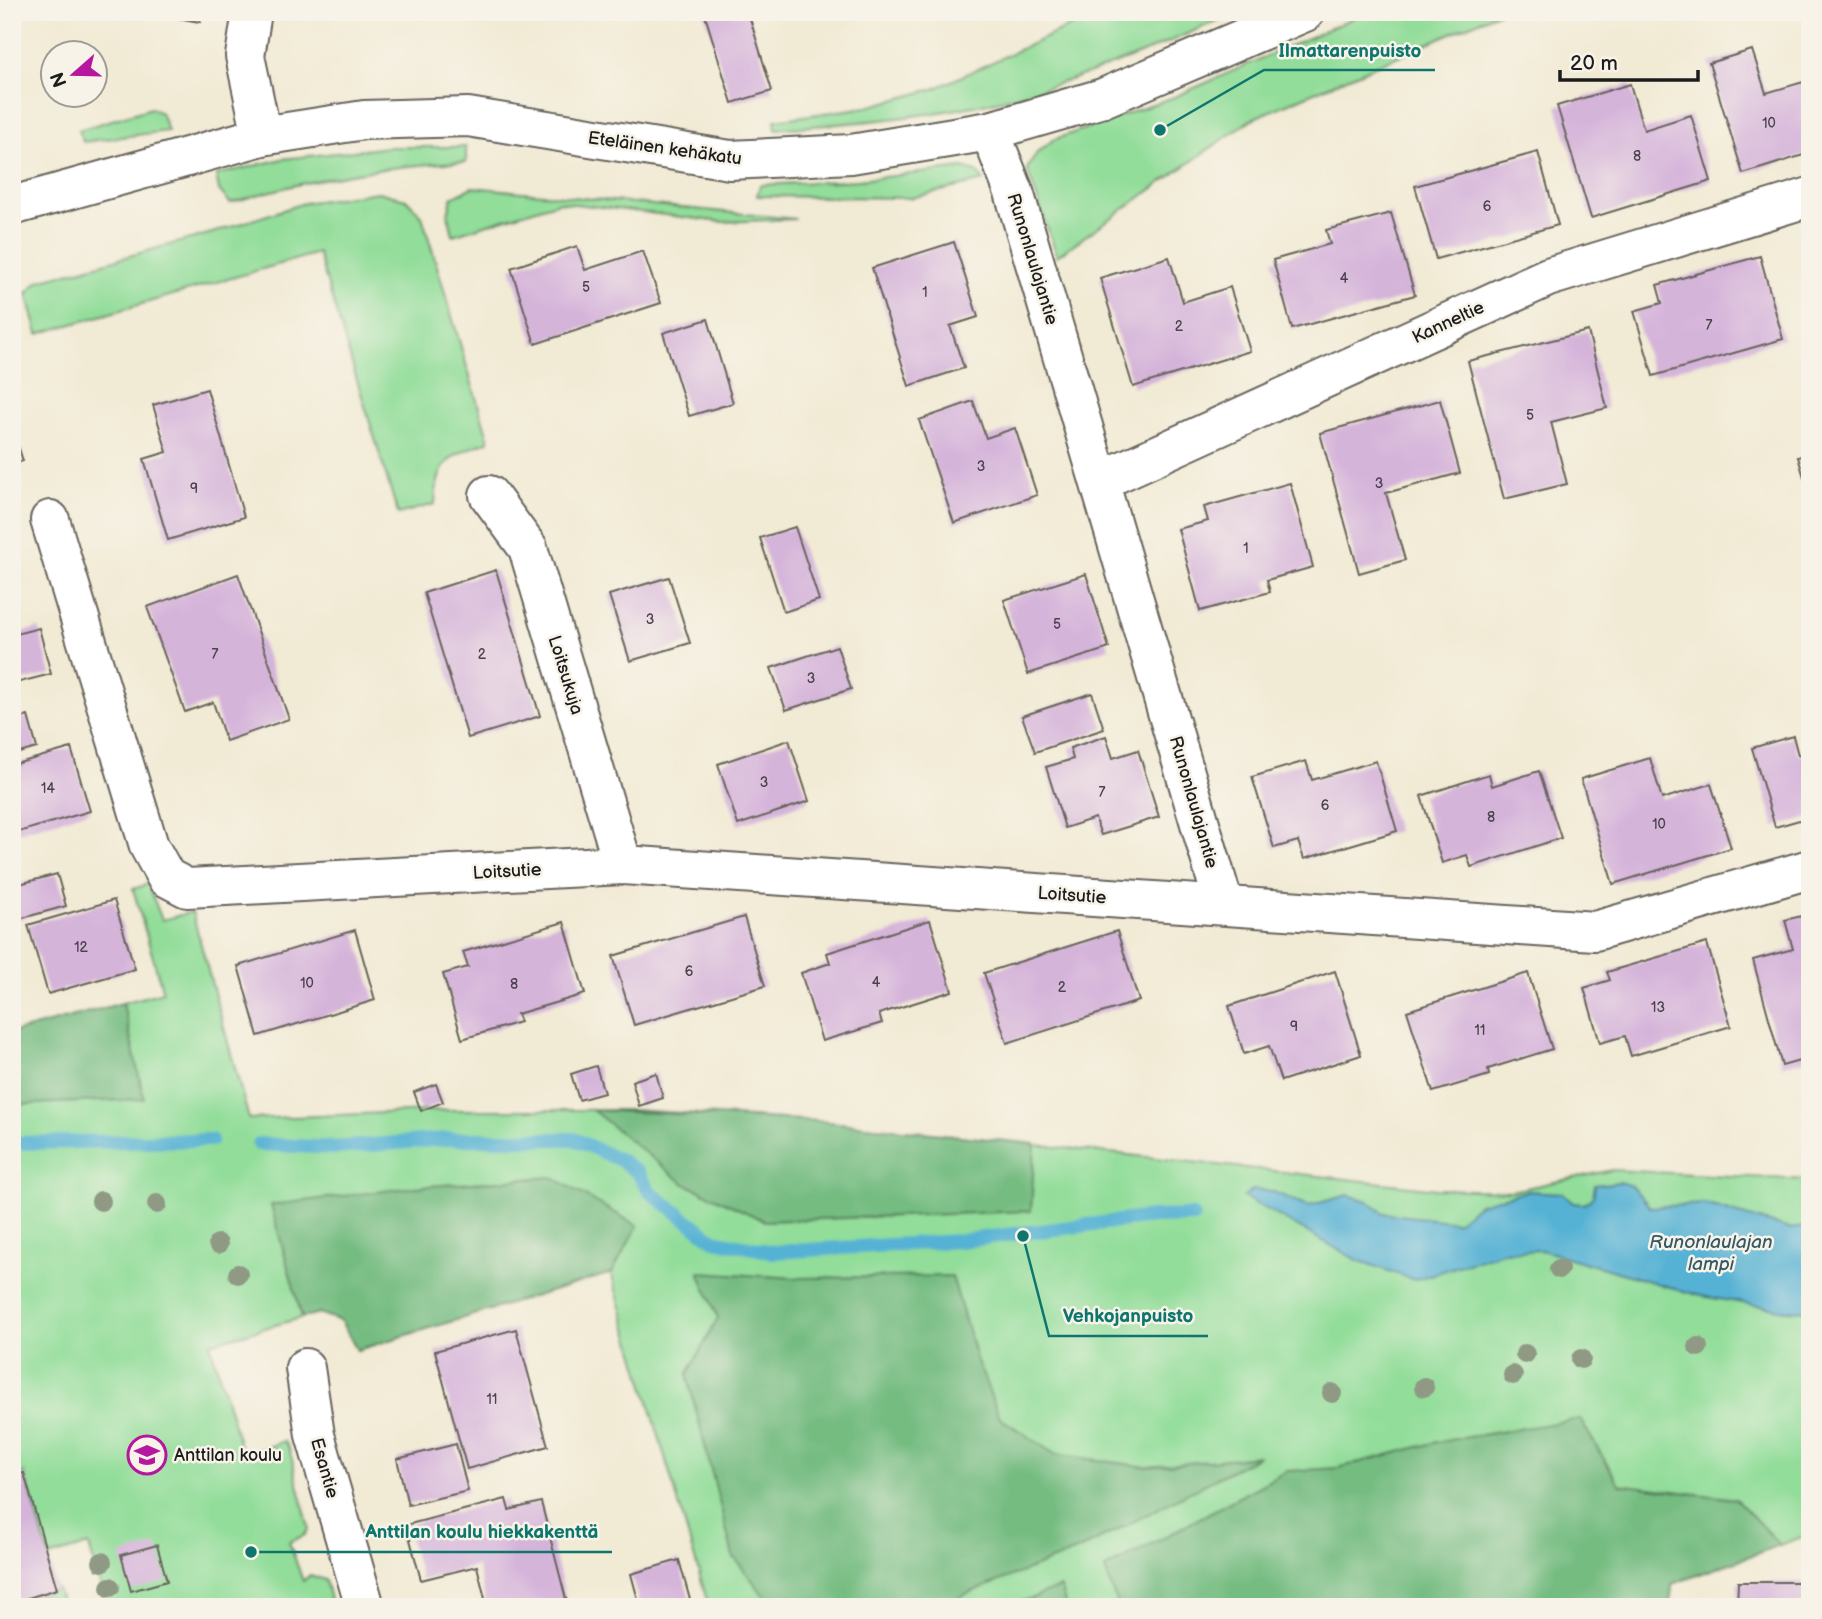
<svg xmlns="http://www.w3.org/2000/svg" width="1822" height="1619" viewBox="0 0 1822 1619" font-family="'Balsamiq Sans',sans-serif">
  <rect width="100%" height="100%" fill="#f7f3e8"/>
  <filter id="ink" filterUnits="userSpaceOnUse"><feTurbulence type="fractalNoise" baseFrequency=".0143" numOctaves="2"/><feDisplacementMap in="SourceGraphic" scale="14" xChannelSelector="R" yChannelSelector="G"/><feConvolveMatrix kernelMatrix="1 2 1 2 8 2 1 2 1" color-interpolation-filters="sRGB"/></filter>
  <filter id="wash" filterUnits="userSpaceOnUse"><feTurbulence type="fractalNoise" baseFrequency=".00686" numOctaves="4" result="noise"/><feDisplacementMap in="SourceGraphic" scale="28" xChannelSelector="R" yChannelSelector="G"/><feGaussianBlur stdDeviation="1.57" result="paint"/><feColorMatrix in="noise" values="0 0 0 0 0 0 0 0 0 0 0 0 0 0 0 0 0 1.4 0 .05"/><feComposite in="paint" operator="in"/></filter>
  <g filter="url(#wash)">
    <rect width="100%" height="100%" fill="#f1ead4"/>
    <!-- green -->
    <g fill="#91dd99" stroke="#567c5a" stroke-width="2">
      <path d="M1101,12H1236C1164,45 1090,77 1013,97C935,117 856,123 776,129L775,120L867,107L934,89Z"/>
      <path d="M1367,12H1500L1252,119L1057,256L1027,169L1037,153L1053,140L1174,97Z"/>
      <path d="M151,108L161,113L168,131L83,142L79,130Z"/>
      <path d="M389,147H466V162C386,165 307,179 230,203L219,190L216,175L282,159Z"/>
      <path d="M963,168L977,172L984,181L911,198L757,196L760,185L858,180Z"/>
      <path d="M472,187L796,219L722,222L559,202L453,235L448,214L452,197Z"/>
      <path d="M378,192L406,199L422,216L489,441C451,455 437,460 435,504L398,514L318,253L38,334L27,293L39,281L212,233L304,203Z"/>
      <path d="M148,884L162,920L192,912L249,1119L451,1110H633L819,1121L1437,1189L1511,1191L1612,1170L1810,1180V1534L1672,1584L1670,1607H709L611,1273L357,1350L341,1321L319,1313L210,1343L243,1456L284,1441L289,1448L309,1528L305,1535L289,1542L303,1581L310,1575L325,1580L332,1607H106L89,1545L49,1557L24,1473L12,1476V1033L163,992L133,889Z"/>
      <path d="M57,1589L61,1601L52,1607H12V1603Z"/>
    </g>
    <!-- forest -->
    <g fill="#74bc81" stroke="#486c4e" stroke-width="2">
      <path d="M123,1003L144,1099L12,1105V1033Z"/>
      <path d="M592,1110L819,1121L1035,1144L1031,1211L765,1221L683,1183Z"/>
      <path d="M552,1177L638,1226L612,1273L357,1350L341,1321L319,1313L302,1318L271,1205L415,1187Z"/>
      <path d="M699,1272L797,1278L952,1276L977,1361L1000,1418L1055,1454L1147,1467L1259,1456L1079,1550L933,1607H773L733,1556L687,1375L718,1318Z"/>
      <path d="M1580,1419L1619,1484L1736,1499L1780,1545L1672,1584L1670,1607H1118L1105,1569L1287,1471L1338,1468L1437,1442Z"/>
      <path d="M1060,1587L1067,1607H1008Z"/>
    </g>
    <!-- water -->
    <path fill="#56b2d4" stroke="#396778" stroke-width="2" d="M1619,1182L1632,1186L1650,1207L1705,1204L1790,1229L1810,1226V1311L1785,1310L1701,1296L1541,1250L1503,1252L1414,1280L1357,1260L1244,1197L1252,1190L1271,1191L1308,1206L1348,1195L1368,1201L1383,1213L1457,1222L1479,1204L1527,1191L1562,1193L1573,1203L1584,1204L1593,1197L1595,1185Z"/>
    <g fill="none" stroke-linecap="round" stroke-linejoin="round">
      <!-- stream -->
      <g stroke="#56b2d4" stroke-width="14">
        <path d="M12,1143L211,1140"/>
        <path d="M259,1144L334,1148L446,1139H574L622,1161L638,1173L650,1192L714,1240L773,1252L959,1241L1152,1217L1193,1216"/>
      </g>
    </g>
    <g id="blocks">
      <!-- building -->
      <g fill="#d5b4da">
        <path d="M146,12H201L200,22Z"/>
        <path d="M704,12H748L772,91L732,103Z"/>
        <path d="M1752,50L1766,93L1810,80V153L1743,174L1709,63Z"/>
        <path d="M1630,84L1644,130L1691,115L1711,181L1591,218L1557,106Z"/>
        <path d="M1538,152L1558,225L1436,259L1415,186Z"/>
        <path d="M1391,213L1415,295L1292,329L1273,260L1330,244L1326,230Z"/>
        <path d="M954,242L978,317L950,326L964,368L909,386L872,268Z"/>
        <path d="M577,246L585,270L643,251L661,303L535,344L511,268Z"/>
        <path d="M1760,256L1783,339L1653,376L1634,311L1662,303L1657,285Z"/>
        <path d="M1169,257L1183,302L1230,287L1250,351L1133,387L1100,278Z"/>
        <path d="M708,319L733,403L689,416L663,333Z"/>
        <path d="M1588,331L1607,408L1551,422L1567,484L1504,499L1468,361Z"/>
        <path d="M207,389L244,517L168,540L144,459L167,452L153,405Z"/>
        <path d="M1440,400L1460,473L1386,493L1405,560L1359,573L1320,433Z"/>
        <path d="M973,401L986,438L1015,428L1037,495L954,523L919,420Z"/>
        <path d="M12,427L23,461L12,465Z"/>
        <path d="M1810,454V494H1809L1798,457Z"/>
        <path d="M1290,483L1313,567L1267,580L1270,592L1200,611L1178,529L1208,521L1204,507Z"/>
        <path d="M795,527L819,600L784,612L760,538Z"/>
        <path d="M496,570L540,716L468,738L424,593Z"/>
        <path d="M238,574L289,719L226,741L213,702L185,712L147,607Z"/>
        <path d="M1086,574L1109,648L1028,674L1004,600Z"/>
        <path d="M669,577L690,643L630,661L609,595Z"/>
        <path d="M39,628L51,674L12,684V635Z"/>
        <path d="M837,646L851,689L786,710L771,668Z"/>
        <path d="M1092,693L1104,729L1035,752L1022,716Z"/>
        <path d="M28,716L37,748L12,755V721Z"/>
        <path d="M1106,736L1113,758L1138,750L1159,817L1101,835L1095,818L1065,828L1046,767L1073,759L1070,748Z"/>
        <path d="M1793,736L1798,755L1810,752V817L1775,827L1752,748Z"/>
        <path d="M789,740L809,801L738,825L718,764Z"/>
        <path d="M71,748L90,811L12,834V765Z"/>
        <path d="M1650,758L1662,799L1711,784L1731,848L1613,884L1581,779Z"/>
        <path d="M1306,761L1312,780L1376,761L1397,831L1304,859L1298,841L1274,848L1252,777Z"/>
        <path d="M1539,771L1561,838L1471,867L1467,855L1442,863L1421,796L1489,774L1492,786Z"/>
        <path d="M57,874L66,906L12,921V886Z"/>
        <path d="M114,900L135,969L48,994L28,925Z"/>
        <path d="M1810,914V1058L1782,1066L1753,960L1793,949L1785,920Z"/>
        <path d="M744,917L765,986L634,1025L613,956Z"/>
        <path d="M930,920L952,991L879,1014L882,1023L822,1041L801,973L830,963L827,953Z"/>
        <path d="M564,922L585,994L517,1014L520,1022L462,1039L443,974L468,967L463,952Z"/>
        <path d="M355,930L375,1000L258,1036L238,966Z"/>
        <path d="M1117,931L1139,1001L1007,1043L984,973Z"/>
        <path d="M1707,943L1731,1026L1631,1056L1625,1036L1600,1043L1584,988L1610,980L1607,972Z"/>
        <path d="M1335,971L1361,1055L1281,1081L1269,1046L1244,1054L1229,1006Z"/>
        <path d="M1528,973L1552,1049L1488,1069L1489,1075L1433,1092L1407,1011Z"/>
        <path d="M596,1066L604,1093L579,1100L571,1074Z"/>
        <path d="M656,1073L663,1098L639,1106L632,1081Z"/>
        <path d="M436,1084L443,1102L421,1111L414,1092Z"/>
        <path d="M516,1329L548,1446L467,1469L435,1351Z"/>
        <path d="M456,1444L468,1491L408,1505L397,1459Z"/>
        <path d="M24,1473L57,1589L12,1603V1476Z"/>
        <path d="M506,1499L509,1510L541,1502L567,1603L551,1607H487L477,1566L421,1580L406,1525Z"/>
        <path d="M157,1545L167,1581L131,1591L121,1555Z"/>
        <path d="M679,1560L692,1607H640L631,1574Z"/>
        <path d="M1738,1582H1810V1607H1737Z"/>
      </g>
    </g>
  </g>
  <g filter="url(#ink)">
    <use href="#blocks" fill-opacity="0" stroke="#67645c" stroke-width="2"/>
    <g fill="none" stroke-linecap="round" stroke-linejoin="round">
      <defs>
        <g id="street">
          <path d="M252,12L245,56L262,136"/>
          <path d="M990,131L1014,192L1224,905"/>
          <path d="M1100,481L1548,277L1810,197"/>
          <path d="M489,495L528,548L623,865"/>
          <path d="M50,520L149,846L166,877L187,888L623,865L1595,931L1810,869"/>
          <path d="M305,1368L315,1435L365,1607"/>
        </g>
        <path id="secondary" d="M12,206L262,136L364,120L468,117L730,160L851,154L990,131L1103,98L1305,12"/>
      </defs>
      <!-- street casing -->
      <use href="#street" stroke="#67645c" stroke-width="42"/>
      <!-- secondary casing -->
      <use href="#secondary" stroke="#67645c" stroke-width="42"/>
      <!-- street -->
      <use href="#street" stroke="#fff" stroke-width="38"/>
      <!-- secondary -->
      <use href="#secondary" stroke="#fff" stroke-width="38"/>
    </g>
    <!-- trees -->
    <g fill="#8f9984">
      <circle cx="101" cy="1201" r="10"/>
      <circle cx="157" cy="1204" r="10"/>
      <circle cx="218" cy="1244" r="10"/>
      <circle cx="1559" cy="1269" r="10"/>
      <circle cx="238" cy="1274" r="10"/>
      <circle cx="1698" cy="1347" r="10"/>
      <circle cx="1525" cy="1354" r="10"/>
      <circle cx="1581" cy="1359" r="10"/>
      <circle cx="1513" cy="1375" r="10"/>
      <circle cx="1424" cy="1387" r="10"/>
      <circle cx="1332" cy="1393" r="10"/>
      <circle cx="102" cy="1562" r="10"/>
      <circle cx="110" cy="1587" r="10"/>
    </g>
  </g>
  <!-- icons -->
  <defs>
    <symbol id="school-ring" viewBox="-11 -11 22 22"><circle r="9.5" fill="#f7f3e8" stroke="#b5179e" stroke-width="1.5"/><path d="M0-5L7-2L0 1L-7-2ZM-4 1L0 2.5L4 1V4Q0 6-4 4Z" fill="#b5179e"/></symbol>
  </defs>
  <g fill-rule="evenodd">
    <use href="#school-ring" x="125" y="1433" width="44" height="44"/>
  </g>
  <g text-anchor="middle" stroke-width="5" stroke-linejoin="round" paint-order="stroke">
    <!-- number labels -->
    <g font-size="14" fill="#4a424c">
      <text x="1769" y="128">10</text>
      <text x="1637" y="161">8</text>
      <text x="1487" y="211">6</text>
      <text x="1344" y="283">4</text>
      <text x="586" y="292">5</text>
      <text x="925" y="297">1</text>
      <text x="1709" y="330">7</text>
      <text x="1179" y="331">2</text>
      <text x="1530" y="420">5</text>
      <text x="981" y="471">3</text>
      <text x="1379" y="488">3</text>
      <text x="194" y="493">9</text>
      <text x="1246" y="553">1</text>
      <text x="650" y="624">3</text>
      <text x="1057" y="629">5</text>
      <text x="215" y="659">7</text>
      <text x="482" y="659">2</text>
      <text x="811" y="683">3</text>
      <text x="764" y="787">3</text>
      <text x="48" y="793">14</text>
      <text x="1102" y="797">7</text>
      <text x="1325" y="810">6</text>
      <text x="1491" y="822">8</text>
      <text x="1659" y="829">10</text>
      <text x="81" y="952">12</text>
      <text x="689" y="976">6</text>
      <text x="876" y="987">4</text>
      <text x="307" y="988">10</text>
      <text x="514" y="989">8</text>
      <text x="1062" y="992">2</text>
      <text x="1658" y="1012">13</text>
      <text x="1294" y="1031">9</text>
      <text x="1480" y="1035">11</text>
      <text x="492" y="1404">11</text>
    </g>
    <!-- street labels -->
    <g font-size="18" fill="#1c1c1c" stroke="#f7f3e8">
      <text transform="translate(665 148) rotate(8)" y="6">Eteläinen kehäkatu</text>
      <text transform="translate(1033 259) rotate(73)" y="6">Runonlaulajantie</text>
      <text transform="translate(1448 322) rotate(-25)" y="6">Kanneltie</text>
      <text transform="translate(566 675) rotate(73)" y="6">Loitsukuja</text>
      <text transform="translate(1194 802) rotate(74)" y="6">Runonlaulajantie</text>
      <text transform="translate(507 871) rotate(-3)" y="6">Loitsutie</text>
      <text transform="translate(1072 895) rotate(4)" y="6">Loitsutie</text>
      <text transform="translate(325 1468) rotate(74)" y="6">Esantie</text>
    </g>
    <!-- poi labels -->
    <g font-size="18" fill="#1c1c1c" stroke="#f7f3e8" text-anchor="start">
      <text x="174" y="1461">Anttilan koulu</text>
    </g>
    <!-- water labels -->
    <g font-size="19" font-style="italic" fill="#335866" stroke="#f7f3e8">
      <text x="1711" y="1248">Runonlaulajan<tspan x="1711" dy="22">lampi</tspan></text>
    </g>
  </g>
  <!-- callouts -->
  <path fill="none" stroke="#0f766e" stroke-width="2.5" d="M1160 130L1264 70H1435M1023 1236L1049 1336H1208M251 1552L351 1552H612"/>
  <g fill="#0f766e" stroke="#f7f3e8" stroke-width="2.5">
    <circle cx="1160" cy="130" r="7"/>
    <circle cx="1023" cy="1236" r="7"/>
    <circle cx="251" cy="1552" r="7"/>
  </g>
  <g font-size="19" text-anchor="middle" font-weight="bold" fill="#0f766e" stroke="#f7f3e8" stroke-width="5" stroke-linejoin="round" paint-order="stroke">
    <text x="1350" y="57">Ilmattarenpuisto</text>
    <text x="1128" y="1322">Vehkojanpuisto</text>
    <text x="482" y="1538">Anttilan koulu hiekkakenttä</text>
  </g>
  <!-- margin -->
  <rect width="1822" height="1619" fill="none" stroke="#f7f3e8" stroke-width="42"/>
  <!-- north arrow -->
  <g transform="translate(74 74) rotate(250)"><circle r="33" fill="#f7f3e8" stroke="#9f9d96" stroke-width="2"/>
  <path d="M0-5L12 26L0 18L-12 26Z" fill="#b5179e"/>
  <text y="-10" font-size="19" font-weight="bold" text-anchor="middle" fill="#1c1c1c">N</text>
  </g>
  <!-- scale -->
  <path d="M1560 70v10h138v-10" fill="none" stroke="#1c1c1c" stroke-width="3.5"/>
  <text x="1570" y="70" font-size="21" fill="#1c1c1c" stroke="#f7f3e8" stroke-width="5" paint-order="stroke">20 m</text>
</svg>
